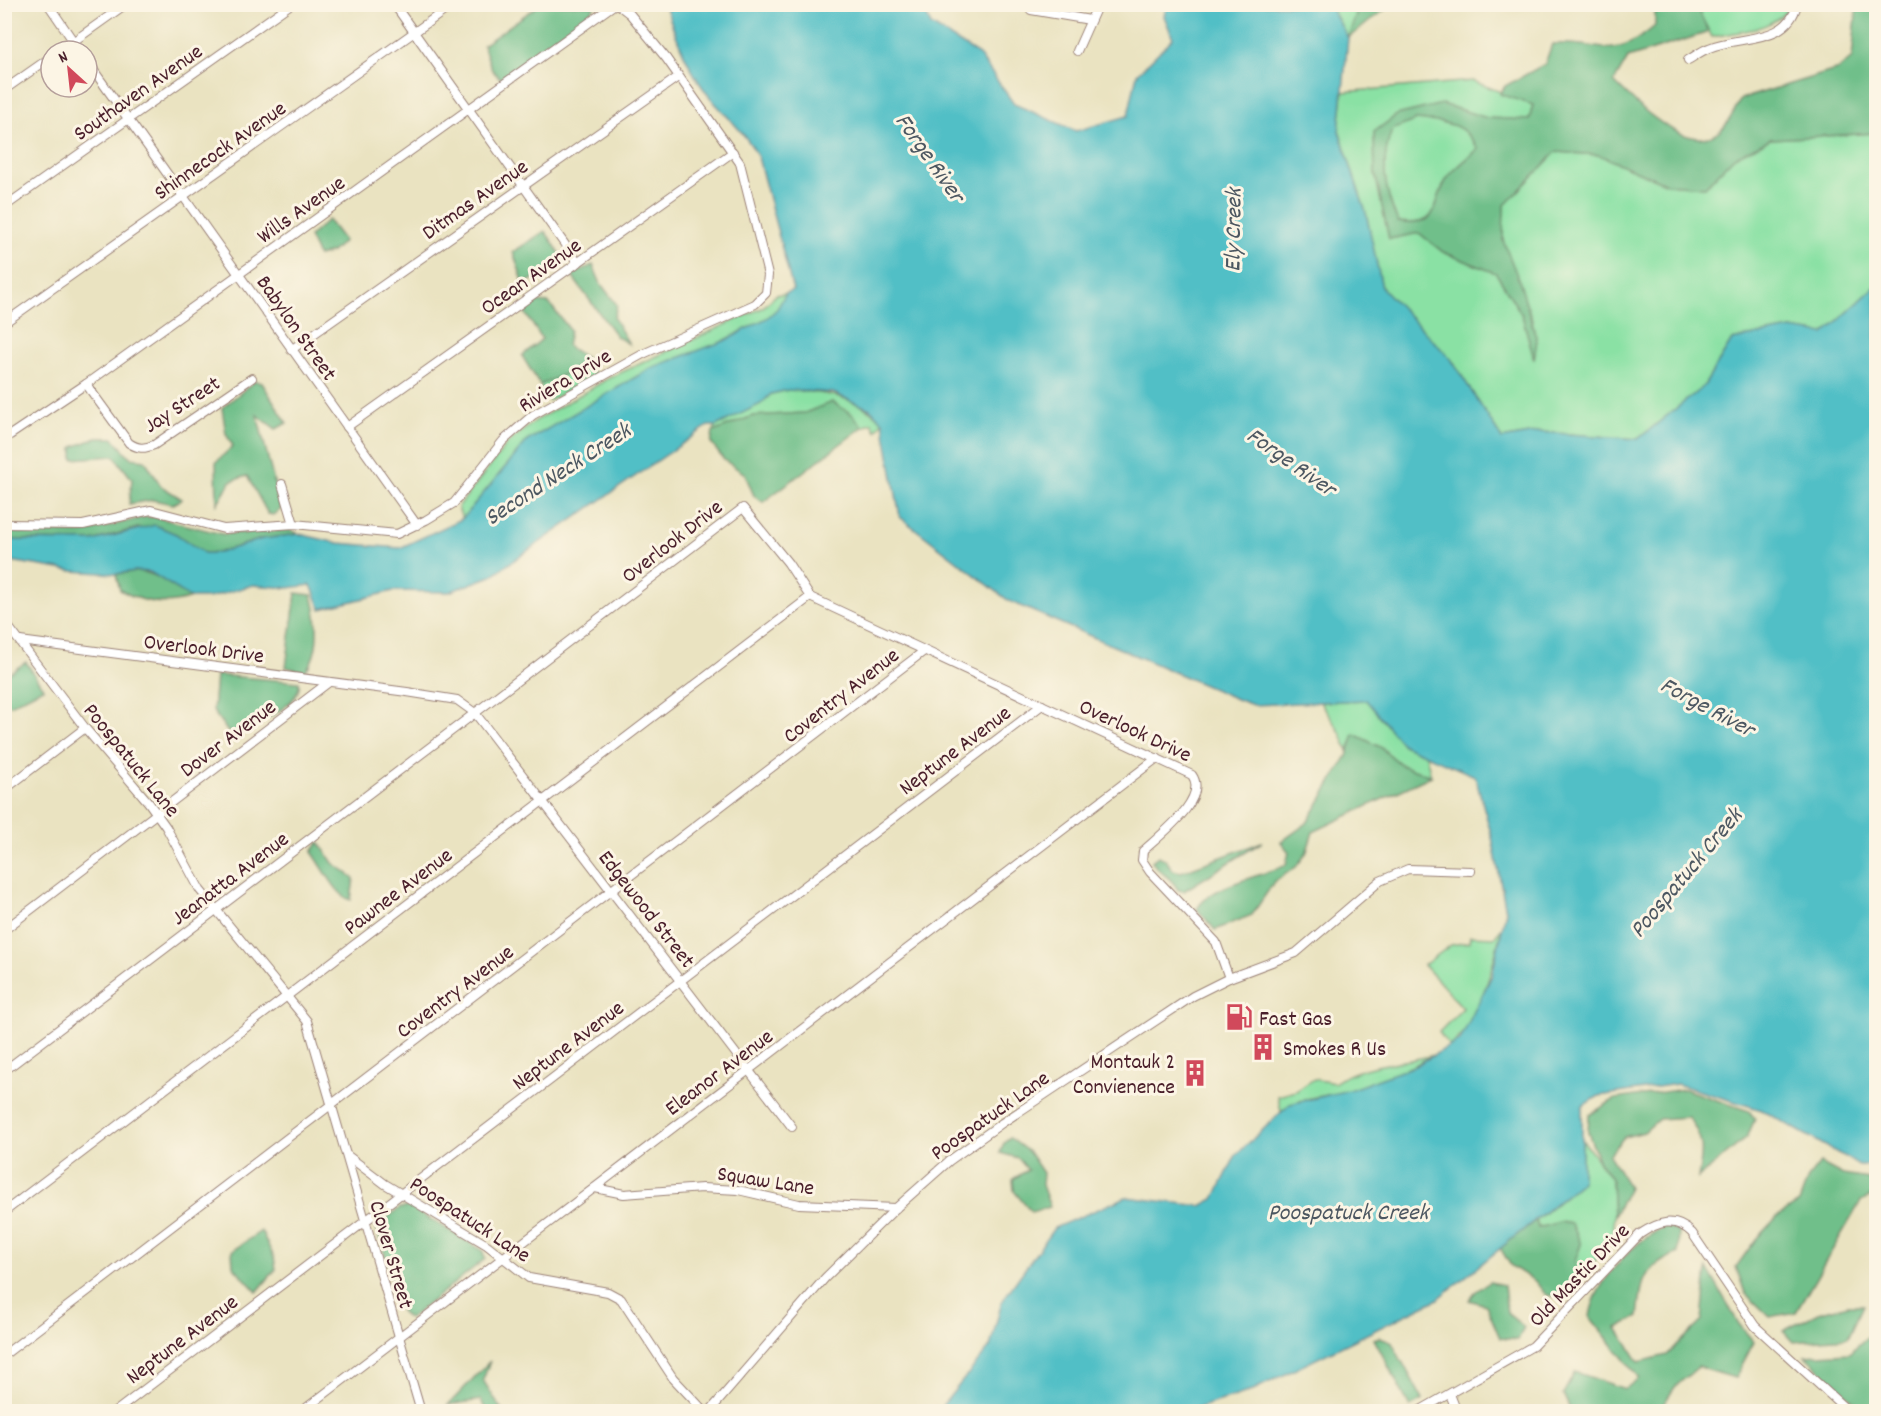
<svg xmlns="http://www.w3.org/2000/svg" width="1881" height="1416" viewBox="0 0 1881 1416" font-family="Dekko,sans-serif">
  <rect width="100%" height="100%" fill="#fcf5e5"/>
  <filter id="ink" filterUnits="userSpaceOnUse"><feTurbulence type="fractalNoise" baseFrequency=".0167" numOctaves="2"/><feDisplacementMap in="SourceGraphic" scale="12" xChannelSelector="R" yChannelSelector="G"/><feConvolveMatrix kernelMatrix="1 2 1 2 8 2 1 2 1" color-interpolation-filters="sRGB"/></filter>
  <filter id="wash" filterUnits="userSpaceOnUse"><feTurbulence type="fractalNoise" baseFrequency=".008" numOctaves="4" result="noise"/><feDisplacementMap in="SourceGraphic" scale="24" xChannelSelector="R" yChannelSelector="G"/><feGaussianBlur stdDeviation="1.35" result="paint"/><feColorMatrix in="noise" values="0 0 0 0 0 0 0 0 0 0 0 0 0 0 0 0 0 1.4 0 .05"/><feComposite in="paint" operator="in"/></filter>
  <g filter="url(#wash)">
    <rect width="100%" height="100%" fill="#eae3c1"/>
    <!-- green -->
    <g fill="#8ae1a4" stroke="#6a8068" stroke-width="1.5">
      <path d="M1330,5H1360L1348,38Z"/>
      <path d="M1695,5H1791C1774,31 1740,31 1712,37Z"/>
      <path d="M1473,81L1533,105L1529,120L1487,118L1442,104L1397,115L1374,132L1375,173L1389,239L1419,233L1443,252L1496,273L1522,315L1534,357C1543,320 1509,275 1503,239C1502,229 1504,217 1504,206L1556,152L1599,155L1667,184L1705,187L1734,157L1770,139L1876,133V286L1824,334L1791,329L1732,340L1704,386L1638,439L1540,432L1502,439L1451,359L1382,288L1366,213L1339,131L1343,92Z"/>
      <path d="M1416,120C1445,122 1463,121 1478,149C1469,158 1454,168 1447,179C1430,207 1442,227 1398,222C1384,190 1380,163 1391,130Z"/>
      <path d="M786,293L777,310L767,318L724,341L622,386L527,441L462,519L458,507L508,443L535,421L609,378L762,308L776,295Z"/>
      <path d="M586,358L595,375L549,401L540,385L572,371Z"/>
      <path d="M788,390C826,393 854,395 883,421L876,431L872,423L863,427L852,414L832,402L805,413L753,416L713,432L716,426L760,404L771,394Z"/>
      <path d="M1366,700L1403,745L1426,755L1431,776L1403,766L1380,747L1354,735L1348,751L1340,732L1320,702Z"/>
      <path d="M1502,927C1495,959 1478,1030 1449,1046L1439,1032L1463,1008L1424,965L1451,945L1469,942L1470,936L1494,937Z"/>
      <path d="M1434,1055C1407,1070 1376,1083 1347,1091C1325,1097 1297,1096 1281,1112L1278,1096L1296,1091L1314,1079L1334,1083C1363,1063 1400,1064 1434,1055Z"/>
      <path d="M1582,1139L1612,1180L1614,1216L1612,1235L1595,1261L1578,1270L1575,1261L1581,1244L1560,1222L1538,1228L1536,1220L1582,1182Z"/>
    </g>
    <!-- forest -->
    <g fill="#6fbf8a" stroke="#5c6f5a" stroke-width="1.5" fill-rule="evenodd">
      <path d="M1360,4L1391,5L1348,38L1359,5Z"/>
      <path d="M1695,4L1709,32L1628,58L1614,82C1635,103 1689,157 1720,131C1729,124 1735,108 1741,99L1839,69L1852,58L1857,5H1876V133L1770,139L1734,157L1705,187L1667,184L1599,155L1556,152L1504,206L1503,240L1520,283L1537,340L1534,359L1522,315L1496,273L1443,252L1419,233L1389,239L1375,173L1374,132L1397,115L1442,104L1487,118L1529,120L1533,105L1500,94L1505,86L1545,64L1552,44C1603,40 1609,65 1655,26V5ZM1416,120C1444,122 1464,121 1478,149C1469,158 1454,168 1447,179C1430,207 1442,228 1398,222C1384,191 1380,162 1392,130Z"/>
      <path d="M539,5H595L592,11L501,79L492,70L483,45Z"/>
      <path d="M328,220L344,241L332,252L318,256L309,237Z"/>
      <path d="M545,231L563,258L559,265L524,284L513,252Z"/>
      <path d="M593,265L601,284L617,305L614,318L629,344L617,337L571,275Z"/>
      <path d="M534,302L549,303L570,330L567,346L586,358L572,371L540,385L522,356L542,339L525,313Z"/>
      <path d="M255,381L262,383L287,423L276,429L257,415L281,509L274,515L268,514L247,476L231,481L217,504L216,462L233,446L226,434L222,408Z"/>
      <path d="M832,402L852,414L863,427L763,502L754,496L745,474L724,460L711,443L713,432L753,416L805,413Z"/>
      <path d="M97,438H113L131,458L145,460L161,486L182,499L173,504L153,500L129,504L132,479L114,456L73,459V447Z"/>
      <path d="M145,517H155L222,534L291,530L299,534L262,539L218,553H203L176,534L138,528L92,541L5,540L4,532L82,533Z"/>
      <path d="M136,571C159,573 172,586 191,598C166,607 143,603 120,590L116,574Z"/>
      <path d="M296,593L312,595C318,618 322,654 304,672L286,667Z"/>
      <path d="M26,662L43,688L10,705L5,704V676Z"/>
      <path d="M216,675L299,682C303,704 256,724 239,734L228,732L213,711Z"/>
      <path d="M1354,734L1380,747L1403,766L1431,776L1313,832L1306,854L1296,867L1274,882L1252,915L1215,930L1197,909C1211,884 1261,877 1286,865L1289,852L1281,842L1307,823L1347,756Z"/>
      <path d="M319,842L333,863L354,878L351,900C337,897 322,865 312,852Z"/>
      <path d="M1262,842L1184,891L1178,890C1172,877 1159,874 1152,861L1158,856L1165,859L1173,870L1181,872Z"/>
      <path d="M1684,1089L1749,1111L1755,1119L1747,1137L1698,1178C1703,1151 1705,1140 1688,1117L1659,1119L1644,1132L1624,1137L1609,1155L1629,1187L1614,1216L1612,1180L1598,1160L1588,1132L1589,1115L1615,1099Z"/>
      <path d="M1010,1138L1029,1152L1043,1173L1042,1185L1050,1207L1031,1212L1014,1191L1013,1179L1028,1170L1018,1158L1000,1153L1004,1143Z"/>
      <path d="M1820,1163L1843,1175L1876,1180V1194L1861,1201L1796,1312L1770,1317L1745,1293L1736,1267L1756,1239L1778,1216L1799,1203L1808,1178Z"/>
      <path d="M410,1207L482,1250L485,1259L409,1319L402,1314L377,1229V1225L400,1208Z"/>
      <path d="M1536,1220L1538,1228L1560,1222L1572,1224L1581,1244L1575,1261L1578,1270L1569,1291L1556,1296L1546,1295L1535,1281L1511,1266L1500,1248Z"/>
      <path d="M1666,1227L1679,1232L1678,1253C1642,1269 1642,1280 1638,1317L1617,1328L1639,1362L1667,1355L1702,1321L1707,1268L1739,1324L1754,1342L1735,1378L1698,1367L1675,1387L1659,1411H1571L1563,1394L1575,1372L1625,1389L1639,1378L1590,1317C1594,1283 1635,1239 1666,1227Z"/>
      <path d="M261,1231L274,1257L276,1269L257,1292L233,1266L232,1251Z"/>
      <path d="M1490,1282L1504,1285L1507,1313L1524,1327L1518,1340L1500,1338L1486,1305L1469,1300L1475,1292Z"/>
      <path d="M1848,1305H1863L1848,1338L1793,1342L1783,1331L1818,1313Z"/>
      <path d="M1876,1329V1411H1865L1805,1356L1849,1353Z"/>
      <path d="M1380,1337L1391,1341L1423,1400L1410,1407L1374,1339Z"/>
      <path d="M490,1361L483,1380L502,1411H486L481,1400L448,1405Z"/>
    </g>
    <!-- water -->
    <path fill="#51bfc6" stroke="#4e6f78" stroke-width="1.5" d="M665,5H922L931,25L979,55L1014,104L1076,131L1128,116L1137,74L1173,38L1164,16L1167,5H1329L1348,38L1339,131L1366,213L1382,288L1451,359L1502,439L1540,432L1638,439L1704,386L1732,340L1791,329L1824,334L1876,286V1165H1859L1762,1110L1677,1084L1599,1096L1582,1106V1182L1438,1299L1249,1392L1187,1411H938L990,1347L1002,1301L1054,1228L1126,1197L1201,1206L1214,1199L1236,1155L1290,1104L1349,1090L1415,1066L1460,1040L1492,975L1506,911L1492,837L1475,776L1403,745L1366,700L1253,705L1239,700L1009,601L900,517L883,422L870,409L833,393L788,390L771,394L761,404L716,426H708L491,576L449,592L393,591L321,609L311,585L288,588L253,585L208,598H191L150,572L136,571L116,574L72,571L5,560V540L92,541L155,525L176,534L204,553H218L262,539L299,534L338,543L400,548L462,519L527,441L651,368L724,341L767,318L777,309L786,293L793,290L758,157C747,135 731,121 715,103C690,76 677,39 665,5Z"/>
  </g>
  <g filter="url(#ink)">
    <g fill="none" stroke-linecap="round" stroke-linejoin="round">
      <defs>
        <g id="street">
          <path d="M48,4L80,51"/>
          <path d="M394,4L578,263"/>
          <path d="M1031,10L1090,20"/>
          <path d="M60,51L126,4"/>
          <path d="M1077,51L1098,4"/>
          <path d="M1688,60C1695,56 1701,51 1709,48C1738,35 1788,45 1797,4"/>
          <path d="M87,61L417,525"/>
          <path d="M4,90L51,57"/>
          <path d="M4,207L291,4"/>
          <path d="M4,323L454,4"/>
          <path d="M291,350L678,77"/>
          <path d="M86,384L129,443C138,449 144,449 154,445L252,378"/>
          <path d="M347,427L733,152"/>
          <path d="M4,439L86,384L615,4"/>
          <path d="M282,484L294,524"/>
          <path d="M4,524L83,525L151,510L224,529L294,524L397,534L426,520L454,503L503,441L533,415L643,354L755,304L766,293L768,275L740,163L666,58L630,14L617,4"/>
          <path d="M4,621L85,728L149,803L166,827L200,890L307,1021L421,1412"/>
          <path d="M20,641L407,692L457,700L475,713L743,508L788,563L810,597L1192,775C1209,799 1160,835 1143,851L1142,860L1150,872L1216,942L1229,978"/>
          <path d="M4,790L85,728"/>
          <path d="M4,930L329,682"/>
          <path d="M4,1071L475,713L792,1127"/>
          <path d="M348,1156L385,1184L487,1245L529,1278L608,1292L621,1299L673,1378L705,1412"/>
          <path d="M595,1188L624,1194L702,1188L738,1190L799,1204L896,1208"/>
          <path d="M4,1212L810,597"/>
          <path d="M4,1355L924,651"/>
          <path d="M1450,1394L1457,1412"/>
          <path d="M115,1412L1042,705"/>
          <path d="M301,1412L1157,758"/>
          <path d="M709,1412L825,1278L896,1208L949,1161L1002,1123L1193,996L1229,978L1296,953L1380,881L1408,869L1471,871"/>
          <path d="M1417,1412L1533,1346L1640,1234C1658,1222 1675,1216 1692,1233L1755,1326L1849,1412"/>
        </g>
      </defs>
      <!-- street casing -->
      <use href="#street" stroke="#9a8176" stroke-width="10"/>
      <!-- street -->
      <use href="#street" stroke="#fff" stroke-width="8"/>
    </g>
  </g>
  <!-- icons -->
  <defs>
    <symbol id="fuel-bare" viewBox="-9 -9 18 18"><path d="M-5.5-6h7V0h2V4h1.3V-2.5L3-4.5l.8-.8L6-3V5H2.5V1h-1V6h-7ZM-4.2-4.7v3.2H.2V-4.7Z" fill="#d1495b" stroke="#fcf5e5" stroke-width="2.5" paint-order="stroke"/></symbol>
    <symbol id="building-bare" viewBox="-9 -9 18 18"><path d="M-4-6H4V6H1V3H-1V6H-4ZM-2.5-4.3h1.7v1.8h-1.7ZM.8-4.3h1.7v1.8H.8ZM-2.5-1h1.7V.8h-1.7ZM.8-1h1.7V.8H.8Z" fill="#d1495b" stroke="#fcf5e5" stroke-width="2.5" paint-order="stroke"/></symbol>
  </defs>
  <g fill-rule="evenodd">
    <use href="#fuel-bare" x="1220" y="998" width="38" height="38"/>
    <use href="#building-bare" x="1244" y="1028" width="38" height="38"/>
    <use href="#building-bare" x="1176" y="1054" width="38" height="38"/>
  </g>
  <g text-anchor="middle" stroke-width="6" stroke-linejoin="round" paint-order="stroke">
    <!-- street labels -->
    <g font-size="22" fill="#4a1f2b" stroke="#fcf5e5">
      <text transform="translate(137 91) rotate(-35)" y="8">Southaven Avenue</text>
      <text transform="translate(219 149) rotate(-35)" y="8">Shinnecock Avenue</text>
      <text transform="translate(474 198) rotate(-35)" y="8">Ditmas Avenue</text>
      <text transform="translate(300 208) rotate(-35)" y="8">Wills Avenue</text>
      <text transform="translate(530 275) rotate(-35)" y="8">Ocean Avenue</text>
      <text transform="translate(298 327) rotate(55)" y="8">Babylon Street</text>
      <text transform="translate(564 379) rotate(-31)" y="8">Riviera Drive</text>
      <text transform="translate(181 403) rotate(-33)" y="8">Jay Street</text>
      <text transform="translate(671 540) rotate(-38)" y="8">Overlook Drive</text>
      <text transform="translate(204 647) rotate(7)" y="8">Overlook Drive</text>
      <text transform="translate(840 694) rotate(-38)" y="8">Coventry Avenue</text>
      <text transform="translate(1136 729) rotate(25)" y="8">Overlook Drive</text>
      <text transform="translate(227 737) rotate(-37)" y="8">Dover Avenue</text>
      <text transform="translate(954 749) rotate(-37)" y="8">Neptune Avenue</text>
      <text transform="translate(133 759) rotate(51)" y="8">Poospatuck Lane</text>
      <text transform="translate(229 877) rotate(-37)" y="8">Jeanatta Avenue</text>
      <text transform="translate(397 890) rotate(-37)" y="8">Pawnee Avenue</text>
      <text transform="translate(648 908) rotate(52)" y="8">Edgewood Street</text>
      <text transform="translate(454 990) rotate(-37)" y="8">Coventry Avenue</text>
      <text transform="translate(567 1044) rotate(-37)" y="8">Neptune Avenue</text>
      <text transform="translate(718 1071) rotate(-37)" y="8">Eleanor Avenue</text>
      <text transform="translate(989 1114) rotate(-35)" y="8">Poospatuck Lane</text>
      <text transform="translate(766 1179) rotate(9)" y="8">Squaw Lane</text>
      <text transform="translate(471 1218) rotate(33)" y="8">Poospatuck Lane</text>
      <text transform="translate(393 1254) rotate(74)" y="8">Clover Street</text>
      <text transform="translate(1578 1274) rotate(-46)" y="8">Old Mastic Drive</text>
      <text transform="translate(181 1338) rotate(-37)" y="8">Neptune Avenue</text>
    </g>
    <!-- poi labels -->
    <g font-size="22" fill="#4a1f2b" stroke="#fcf5e5" text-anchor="start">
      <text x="1259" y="1025">Fast Gas</text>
      <text x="1283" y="1055">Smokes R Us</text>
      <text x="1175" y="1068" text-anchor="end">Montauk 2<tspan x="1175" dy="25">Convienence</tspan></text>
    </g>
    <!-- water labels -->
    <g font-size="24" font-style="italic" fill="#4c5761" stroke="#fcf5e5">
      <text transform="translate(931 157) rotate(55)" y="8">Forge River</text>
      <text transform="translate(1232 230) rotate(-89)" y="8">Ely Creek</text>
      <text transform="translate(1292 461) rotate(35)" y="8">Forge River</text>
      <text transform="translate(557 473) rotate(-33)" y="8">Second Neck Creek</text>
      <text transform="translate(1708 706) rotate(28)" y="8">Forge River</text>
      <text transform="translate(1685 872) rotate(-50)" y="8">Poospatuck Creek</text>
      <text x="1348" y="1219">Poospatuck Creek</text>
    </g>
  </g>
  <!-- margin -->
  <rect width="1881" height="1416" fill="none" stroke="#fcf5e5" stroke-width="24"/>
  <!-- north arrow -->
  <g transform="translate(69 69) rotate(333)"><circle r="28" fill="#fcf5e5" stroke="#b59f9b" stroke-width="1.5"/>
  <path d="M0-4.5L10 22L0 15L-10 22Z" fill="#d1495b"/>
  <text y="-9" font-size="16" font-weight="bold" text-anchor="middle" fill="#4a1f2b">N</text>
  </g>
</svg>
